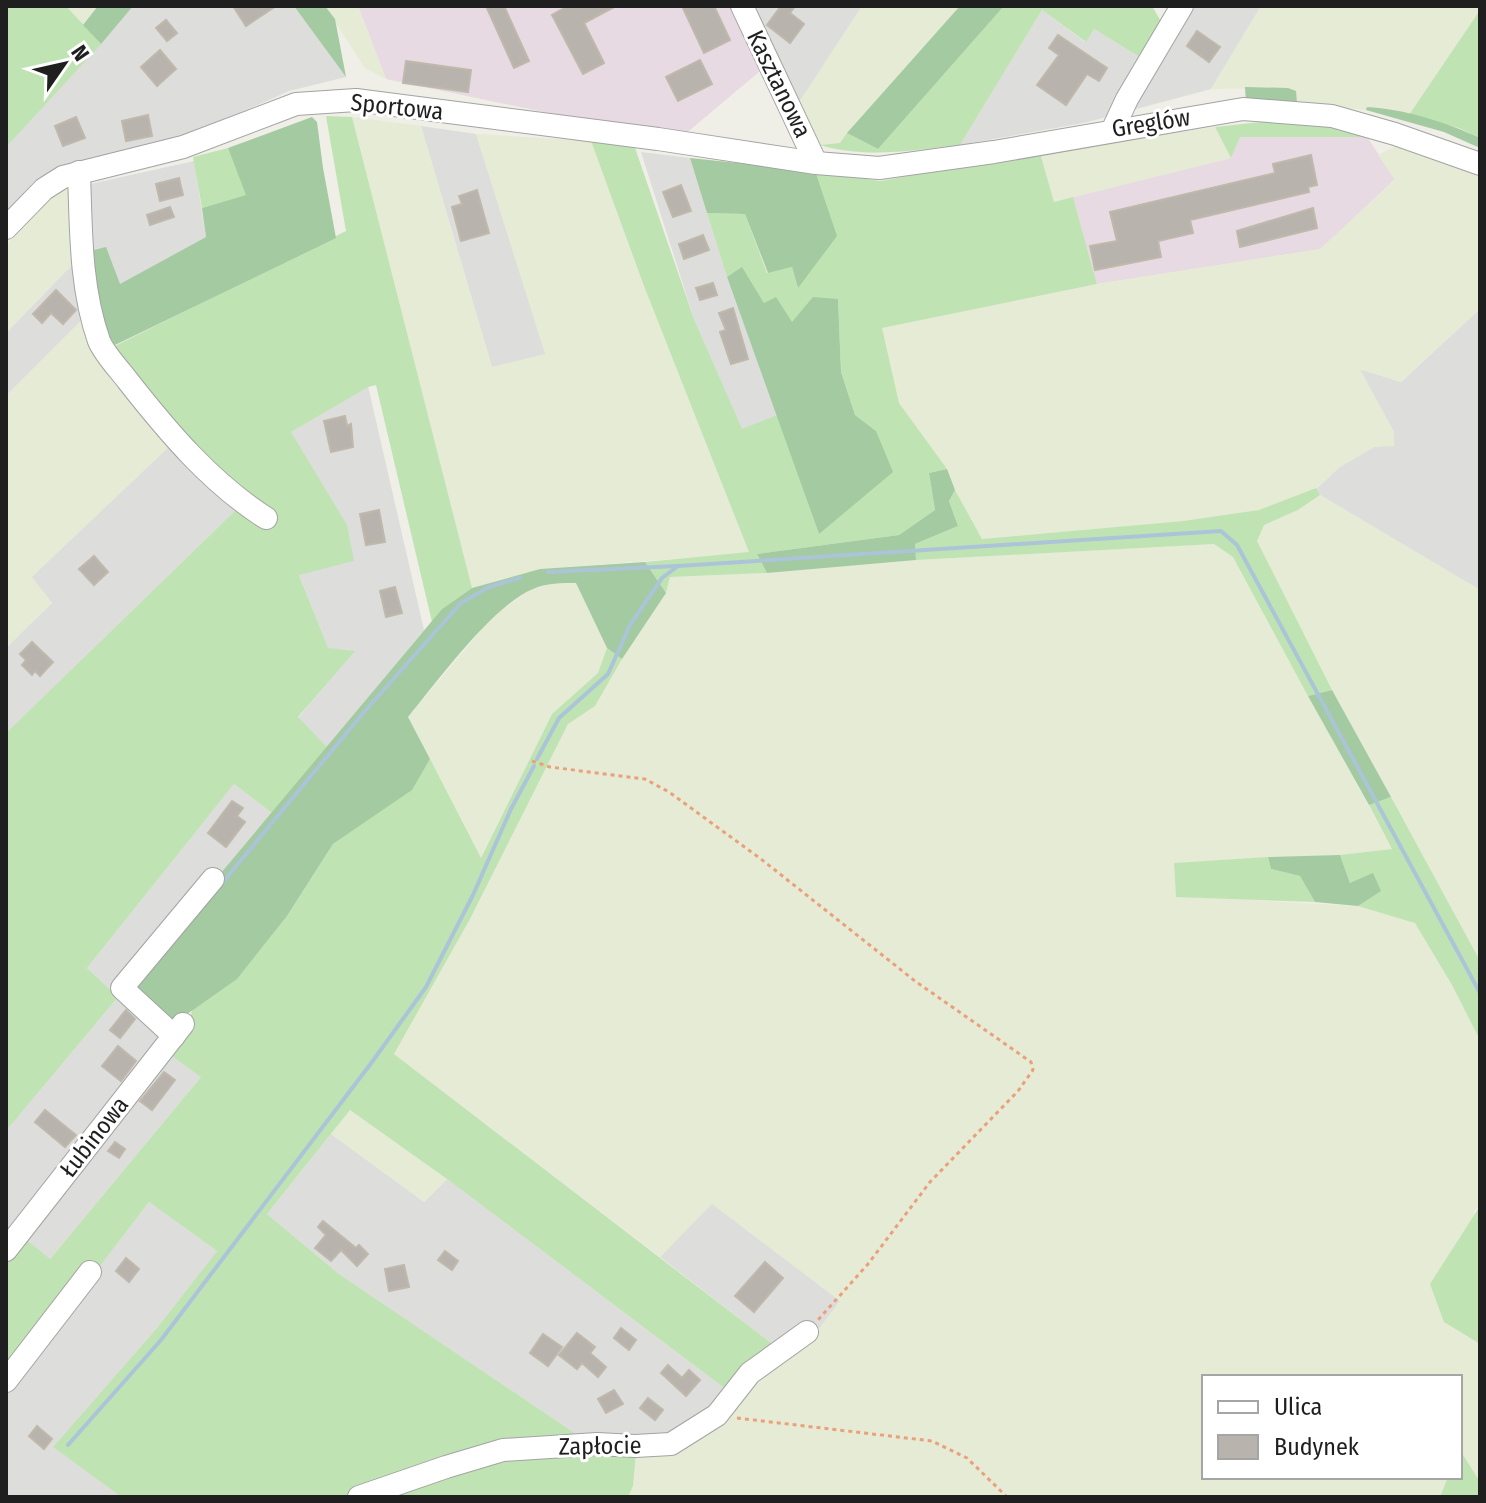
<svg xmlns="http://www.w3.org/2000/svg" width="1486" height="1503" viewBox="0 0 1486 1503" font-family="'Fira Sans Condensed',sans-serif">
  <rect width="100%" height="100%" fill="#efeee7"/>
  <!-- residential -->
  <g fill="#dddddc">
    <path d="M133,6H294L346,77L289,91L177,141L75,164L33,183L6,215V147Z"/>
    <path d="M751,6H862L800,101Z"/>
    <path d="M1192,6H1261L1211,89L1084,123L960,145L1042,10L1085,42L1094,29L1155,67Z"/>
    <path d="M421,126L476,134L546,355L492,367Z"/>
    <path d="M641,152L690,158L727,277L777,415L742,430L694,319Z"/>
    <path d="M194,161L206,237L119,285L90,251L86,185Z"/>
    <path d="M76,261L86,316L6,396V333Z"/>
    <path d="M1480,309V590L1320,495L1316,489L1340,467L1374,447L1394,445V432L1359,369L1401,382Z"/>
    <path d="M368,386L424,630L327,747L298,718L354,651L328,649L299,574L354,561L291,432Z"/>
    <path d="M172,444L239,507L6,733V648L52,603L31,577Z"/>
    <path d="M234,784L272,813L129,984L201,1077L49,1260L15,1230L6,1241V1131L118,997L87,968Z"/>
    <path d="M331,1134L424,1202L447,1179L727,1390L698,1421L667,1440H585L339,1274L267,1214Z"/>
    <path d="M149,1202L217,1251L157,1328L53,1447L121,1497H6V1389Z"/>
    <path d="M712,1203L840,1301L816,1333L784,1353L660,1257Z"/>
  </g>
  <!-- industrial -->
  <g fill="#e7dae2">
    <path d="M358,6H732L765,67L684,135L563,116L386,79Z"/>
    <path d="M1239,137H1367L1395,179L1321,249L1097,284L1073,197L1231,158Z"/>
  </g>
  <!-- farmland -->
  <g fill="#e5ebd4">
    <path d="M66,6H98L83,25Z"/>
    <path d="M325,6H358L386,79L365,68Z"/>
    <path d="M862,6H960L840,143L820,145L800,101Z"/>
    <path d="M1261,6H1480V10L1409,115L1383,108L1367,107L1366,110L1297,103L1288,88L1211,89Z"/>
    <path d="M352,117L421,126L492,367L545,354L476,134L591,141L644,286L750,553L540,569L472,588Z"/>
    <path d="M1215,127L1231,158L1054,202L1040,153Z"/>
    <path d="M1403,143L1480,172V309L1400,382L1360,369L1394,432V446L1374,447L1340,467L1316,488L1260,510L1183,521L982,539L955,490L947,469L899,403L882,328L1097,284L1320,249L1395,180L1378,155Z"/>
    <path d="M71,188L76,261L6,333V249L11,239L57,192Z"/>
    <path d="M86,316L172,444L32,577L52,603L6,648V396Z"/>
    <path d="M1320,495L1480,590V961L1332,690L1256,541L1264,525L1298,510Z"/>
    <path d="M1214,544L1233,557L1392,849L1340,855L1174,863L1176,896L1358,906L1415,922L1452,985L1480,1040V1206L1475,1210L1444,1322L1480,1344V1482L1460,1450V1377H1204V1477H1448L1440,1497H628L633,1486L636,1453L687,1444L755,1379L816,1333L840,1301L712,1204L660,1257L394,1054L470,919L568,724L595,706L622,659L666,593L670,577L767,573L916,560Z"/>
    <path d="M556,583H576L607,648L598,673L552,714L480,859L408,717L493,616L532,589Z"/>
    <path d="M350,1110L447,1179L424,1202L331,1134Z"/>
  </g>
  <!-- grass -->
  <g fill="#c0e3b3">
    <path d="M6,6H66L101,44L6,147Z"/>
    <path d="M1004,6H1152L1163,25L1141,58L1094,29L1086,42L1042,10L960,145C914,150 865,159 820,145L840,143L847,133L878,149Z"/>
    <path d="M1480,10V138L1459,128L1409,115Z"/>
    <path d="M326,116L352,117L472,588L442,609L432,622L376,385L368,387L291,432L347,525L354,561L299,575L328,648L355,651L298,717L327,747L272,813L234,784L87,968L118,997L6,1131V733L239,507L111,348L346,231Z"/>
    <path d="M1270,121L1335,124L1367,137H1240L1231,158L1215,127Z"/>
    <path d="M591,141L634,145L694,319L742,429L777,415L819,534L876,431L855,415L841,372L838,299L792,322L764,303L742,268L727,277L707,213L745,214L767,273L792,267L798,288L815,171L880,181L1040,153L1054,202L1073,197L1097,284L882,328L899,403L947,469L929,473L935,510L899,535L757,554L767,573L670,577L666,593L645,562L749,552L644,286Z"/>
    <path d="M228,148L247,195L202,208L193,157Z"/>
    <path d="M1316,488L1320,495L1298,510L1264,525L1257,541L1332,690L1308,696L1233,557L1214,544L916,560L915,544L958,526L949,501L955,490L982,539L1183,521L1259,510Z"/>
    <path d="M607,648L622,659L595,706L568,724L470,919L394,1054L775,1346L727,1390L447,1179L350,1110L267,1214L339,1274L585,1440L488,1449L343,1497H121L53,1447L157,1328L217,1251L149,1202L6,1389V1260L24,1238L50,1259L201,1077L172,1056L187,1036L192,1010L237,978L287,916L333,844L411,790L430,759L481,858L552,714L598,673Z"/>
    <path d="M1391,797L1480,961V1040L1452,985L1415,923L1358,906L1381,890L1350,883L1340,855L1392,849L1369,805Z"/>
    <path d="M1268,857L1271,869L1300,876L1315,902L1176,897L1174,863Z"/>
    <path d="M1480,1206V1344L1444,1322L1430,1284Z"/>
    <path d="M1460,1450L1480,1482V1497H1440L1448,1477H1460Z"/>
    <path d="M636,1453L633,1486L628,1497H377L503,1457Z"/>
  </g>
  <!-- forest -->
  <g fill="#a3caa0">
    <path d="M98,6H133L101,44L83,25Z"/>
    <path d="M294,6H325L335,19L346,77Z"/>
    <path d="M960,6H1004L878,149L847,133Z"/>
    <path d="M1245,87L1288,88L1296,91L1297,103H1246Z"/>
    <path d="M1367,107C1404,109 1446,122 1480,138V148L1444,132L1366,110Z"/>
    <path d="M312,117L317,122L323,168L336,238L115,345L99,319L90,251L106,247L120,284L206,237L202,208L246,195L228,148Z"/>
    <path d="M690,158L815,171L837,236L798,288L792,267L768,273L745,214L707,213Z"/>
    <path d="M742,267L764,303L776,297L792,322L813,297L838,299L841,372L855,415L876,431L893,472L819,534L727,277Z"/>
    <path d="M947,469L955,490L949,501L958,526L915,544L916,560L767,573L757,554L899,535L935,510L929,473Z"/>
    <path d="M645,562L666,593L622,659L607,648L576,583C562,583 546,583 533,589C492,606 438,681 408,717L430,759L412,790L333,844L287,916L237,979L173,1024L128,984L442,609L472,588L540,569Z"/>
    <path d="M1332,690L1391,797L1369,805L1308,696Z"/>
    <path d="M1340,855L1350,883L1373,873L1381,891L1358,906L1315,902L1300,876L1271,869L1268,857Z"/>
  </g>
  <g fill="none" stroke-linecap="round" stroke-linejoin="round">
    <!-- stream -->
    <g stroke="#acc4d8" stroke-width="4">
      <path d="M548,572L677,566"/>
      <path d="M537,759L559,718L608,674L630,625L662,578L678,566L1221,531L1237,545L1480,993"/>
      <path d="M222,883L364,712L461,603L489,587L520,578"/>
      <path d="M68,1445L161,1340L372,1062L426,987L473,895L511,809L534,766"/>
    </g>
  </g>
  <!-- building -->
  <g fill="#b8b4ad" stroke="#bfb8ab" stroke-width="2">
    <path d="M233,6H276L246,26Z"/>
    <path d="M486,6H504L529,61L514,68Z"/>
    <path d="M568,6H616L584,23L604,63L583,74L552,15Z"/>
    <path d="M682,6H714L730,40L704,53Z"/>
    <path d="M781,6H795L790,13L804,24L790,43L767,25Z"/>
    <path d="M166,20L177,33L167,41L156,28Z"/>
    <path d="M1197,31L1220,47L1209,62L1187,46Z"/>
    <path d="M1058,35L1107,68L1099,81L1087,74L1066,105L1037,85L1059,55L1049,48Z"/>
    <path d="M160,50L176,69L157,86L141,67Z"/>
    <path d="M700,60L712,84L678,101L666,77Z"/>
    <path d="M406,61L471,70L468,92L403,83Z"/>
    <path d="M148,115L152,136L126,141L122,121Z"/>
    <path d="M76,117L85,138L63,146L55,126Z"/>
    <path d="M1311,155L1317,185L1308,187L1309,192L1190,220L1193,233L1158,241L1161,257L1095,270L1090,246L1117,241L1110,212L1275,173L1273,164Z"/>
    <path d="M179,178L183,195L160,201L156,184Z"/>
    <path d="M681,185L691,211L673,217L663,192Z"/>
    <path d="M477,190L489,233L461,241L452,207L462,204L459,196Z"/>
    <path d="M170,207L174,217L150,225L147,215Z"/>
    <path d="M1313,208L1317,228L1240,247L1237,231Z"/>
    <path d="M703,235L709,250L684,259L679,244Z"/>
    <path d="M713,283L717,295L700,300L696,288Z"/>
    <path d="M56,290L76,310L63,324L51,313L42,323L33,314Z"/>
    <path d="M733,308L748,359L731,364L720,332L726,330L719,313Z"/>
    <path d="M345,416L347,426L351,424L353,447L331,452L324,421Z"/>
    <path d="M379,510L385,542L366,545L360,514Z"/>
    <path d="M94,556L108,572L94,585L79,569Z"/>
    <path d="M395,587L402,613L386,617L380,591Z"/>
    <path d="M32,642L53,662L40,676L35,671L32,675L22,665L26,660L20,654Z"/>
    <path d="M232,801L243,808L237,816L245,822L226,847L208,833Z"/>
    <path d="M126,1010L135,1019L120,1038L110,1030Z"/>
    <path d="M118,1046L136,1061L121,1081L102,1066Z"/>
    <path d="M164,1072L175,1080L152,1110L140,1101Z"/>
    <path d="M45,1110L76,1135L65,1147L35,1122Z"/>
    <path d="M115,1142L125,1149L119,1158L108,1151Z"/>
    <path d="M323,1221L356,1248L359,1245L368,1254L357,1266L341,1250L331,1261L315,1248L326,1235L318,1227Z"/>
    <path d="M445,1251L458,1261L452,1270L438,1260Z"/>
    <path d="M126,1258L139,1269L129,1282L116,1271Z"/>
    <path d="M765,1262L783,1278L754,1312L735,1296Z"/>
    <path d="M404,1265L409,1287L389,1291L385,1269Z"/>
    <path d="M621,1328L636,1340L629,1350L614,1338Z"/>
    <path d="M577,1333L595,1347L590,1353L606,1367L598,1377L582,1363L577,1369L559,1355Z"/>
    <path d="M543,1334L562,1347L548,1366L530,1353Z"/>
    <path d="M668,1365L682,1378L689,1370L700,1380L686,1396L661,1373Z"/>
    <path d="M614,1390L623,1404L606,1413L598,1399Z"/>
    <path d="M648,1398L663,1410L655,1420L640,1408Z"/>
    <path d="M37,1426L52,1439L44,1449L29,1436Z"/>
  </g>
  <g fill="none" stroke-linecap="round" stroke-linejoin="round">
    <defs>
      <g id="minor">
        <path d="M742,6L816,163"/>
        <path d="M1113,129L1127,99L1182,6"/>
        <path d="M79,172C81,229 80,287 99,341C105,355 119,369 128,381C168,432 211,483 266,518"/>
        <path d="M6,228L44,189L63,177L183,147L296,104L356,100L658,139L816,163L879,168L994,152L1243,109L1332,116L1395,134L1480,164"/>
        <path d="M174,1036L122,988L213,879"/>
        <path d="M6,1250L183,1024"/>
        <path d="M6,1381L90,1272"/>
        <path d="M359,1497L446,1467L503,1450L597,1444L635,1446L671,1444L717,1415L750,1373L807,1332"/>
      </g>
    </defs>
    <!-- minor casing -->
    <use href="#minor" stroke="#a3a3a3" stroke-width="24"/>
    <!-- path -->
    <g stroke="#eba07c" stroke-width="3" stroke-dasharray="4 4" stroke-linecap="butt">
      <path d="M532,761L550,767L645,779L669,792L761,859L915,981L1031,1062L1033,1070L1018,1091L930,1182L868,1264L818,1320"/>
      <path d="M737,1418L932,1441L967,1458L1007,1497"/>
    </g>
    <!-- minor -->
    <use href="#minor" stroke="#fff" stroke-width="22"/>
  </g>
  <g text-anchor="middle" stroke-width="6" stroke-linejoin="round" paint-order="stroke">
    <!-- street labels -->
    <g font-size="24" fill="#1f1f1f" stroke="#fff">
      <text transform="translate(779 84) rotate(64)" y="8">Kasztanowa</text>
      <text transform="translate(397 107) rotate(6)" y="8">Sportowa</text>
      <text transform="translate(1151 123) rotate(-9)" y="8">Greglów</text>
      <text transform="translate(94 1137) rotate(-52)" y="8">Łubinowa</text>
      <text transform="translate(600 1446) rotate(-1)" y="8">Zapłocie</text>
    </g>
  </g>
  <!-- border -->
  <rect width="1486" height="1503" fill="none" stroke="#1f1f1f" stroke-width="16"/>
  <!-- legend -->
  <rect x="1202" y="1375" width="260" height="104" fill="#ffffff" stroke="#a5a5a5" stroke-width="2"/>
  <rect x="1218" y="1401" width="40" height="12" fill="#ffffff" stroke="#a5a5a5" stroke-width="2"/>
  <text x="1274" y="1415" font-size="24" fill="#1f1f1f">Ulica</text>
  <rect x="1218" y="1435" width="40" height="24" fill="#b8b4ad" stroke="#a5a5a5" stroke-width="2"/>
  <text x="1274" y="1455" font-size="24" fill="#1f1f1f">Budynek</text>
  <!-- north arrow -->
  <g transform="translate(64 64) rotate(56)" stroke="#ffffff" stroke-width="6" paint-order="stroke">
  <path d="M0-6L14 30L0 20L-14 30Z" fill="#1f1f1f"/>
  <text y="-12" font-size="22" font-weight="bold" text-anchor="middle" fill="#1f1f1f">N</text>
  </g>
</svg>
